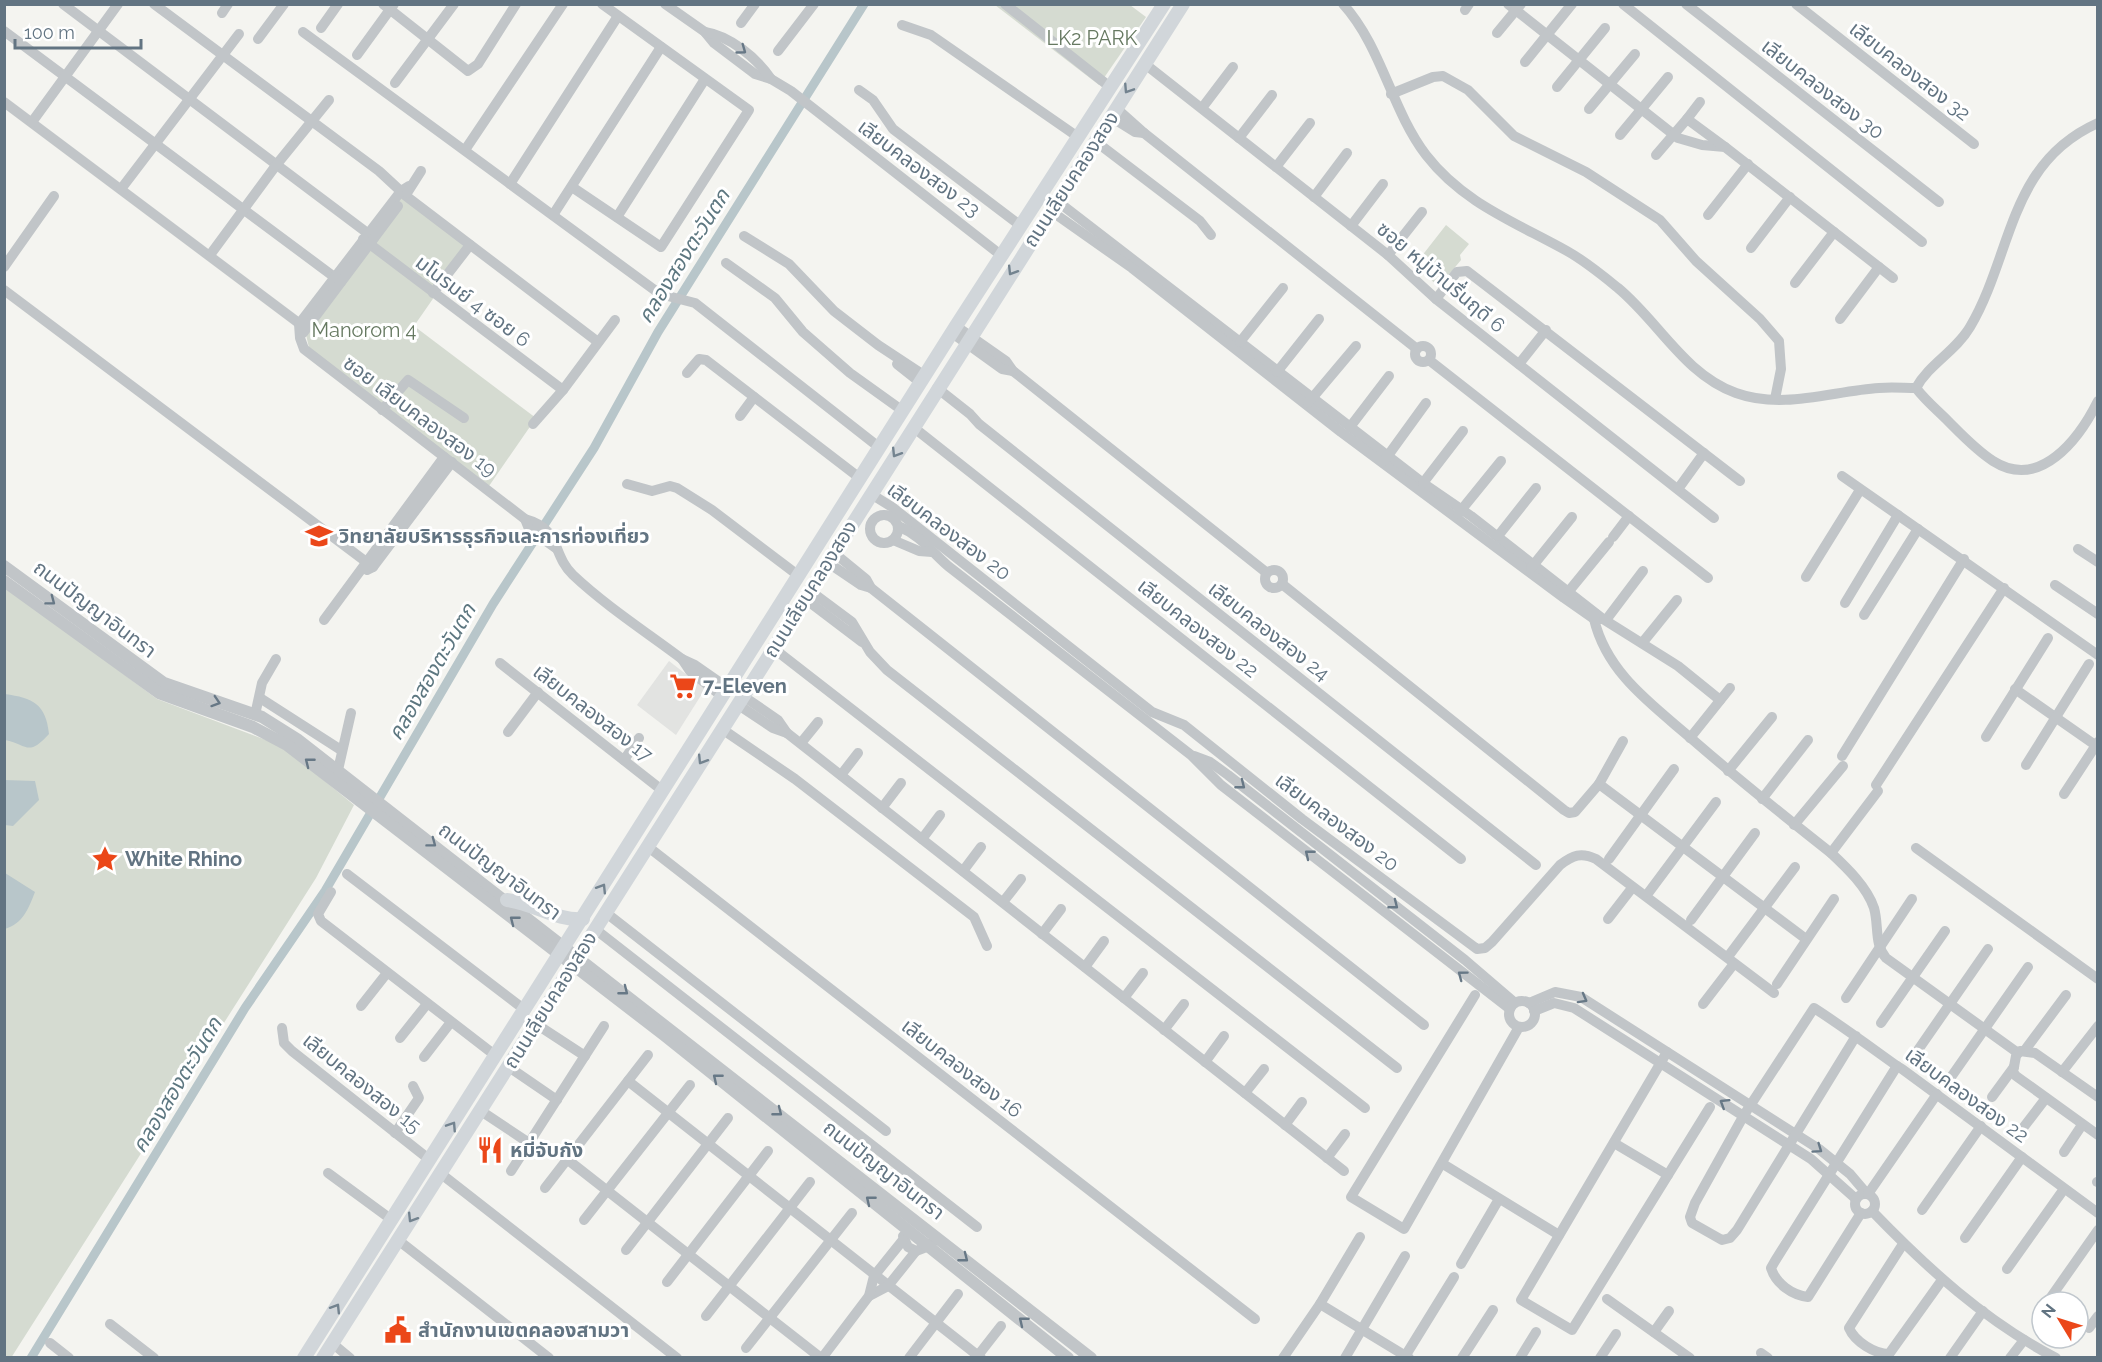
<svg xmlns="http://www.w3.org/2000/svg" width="2102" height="1362" viewBox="0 0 2102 1362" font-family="Raleway,'Noto Sans Thai',sans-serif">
  <rect width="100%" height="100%" fill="#f4f4f0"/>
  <!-- built -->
  <path fill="#e2e3e1" d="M669,661L705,689L676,735L637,705Z"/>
  <!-- green -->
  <g fill="#d5dbd1">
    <path d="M995,5H1130L1146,17L1099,85Z"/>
    <path d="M402,194L469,247L414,326L536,418L489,486L310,352L304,326Z"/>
    <path d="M1446,225L1469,244L1460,255L1461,260L1441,284H1436L1414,266Z"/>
    <path d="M4,585L157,699L282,746L354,805L316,878L11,1358L4,1357Z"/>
  </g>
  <!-- water -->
  <g fill="#b8c6ca">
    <path d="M5,694C33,698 46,704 49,734C28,757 28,745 5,740Z"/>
    <path d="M4,780L35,781L39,800L13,826L5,825Z"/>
    <path d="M5,873L35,892C28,910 23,923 5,929Z"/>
  </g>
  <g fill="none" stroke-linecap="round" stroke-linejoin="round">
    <!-- canal -->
    <path stroke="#b8c6ca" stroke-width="9" d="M31,1358L245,1008L325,891L493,604L594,448L658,332L864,4"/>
    <!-- minor -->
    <g stroke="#c1c5c8" stroke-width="10">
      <path d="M63,4L374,238"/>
      <path d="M154,4L379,171L406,196L598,342"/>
      <path d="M383,4L468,71L478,64L516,4"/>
      <path d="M665,4L705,32L714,43L755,74L771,79L791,91L1002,256"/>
      <path d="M1005,4L1110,87"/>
      <path d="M1343,4C1382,47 1391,109 1426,155C1463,203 1515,222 1567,251C1585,261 1602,275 1618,288C1659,322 1684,374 1736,393C1783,410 1832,391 1879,388C1891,387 1904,388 1916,388C1925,400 1937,410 1948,421C1962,435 1976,450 1993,461C2040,491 2079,439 2098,401"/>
      <path d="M1508,4L1678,138L1702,145L1725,147L1893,278"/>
      <path d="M1623,4L1922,242"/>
      <path d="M1686,4L1939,202"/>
      <path d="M1796,4L1974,144"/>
      <path d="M1465,10L1469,4"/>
      <path d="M222,13L228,4"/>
      <path d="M741,23L755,4"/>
      <path d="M902,25L931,35L1078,137"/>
      <path d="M321,28L338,4"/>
      <path d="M4,31L341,282"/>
      <path d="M303,32L660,294L695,303L880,448"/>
      <path d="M705,32C730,36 757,58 771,79"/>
      <path d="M1497,33L1521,4"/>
      <path d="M258,39L284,4"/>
      <path d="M778,51L814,4"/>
      <path d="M357,55L394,4"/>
      <path d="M1525,62L1572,4"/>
      <path d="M1145,64L1388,255L1436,299L1714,518"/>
      <path d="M395,83L454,4"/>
      <path d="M1557,87L1605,28"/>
      <path d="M859,90L873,100L893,129L1021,226"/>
      <path d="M1391,94L1433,77L1443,76L1468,90L1514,136L1586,172L1660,220L1696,261L1760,319L1779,341L1781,369L1775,399"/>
      <path d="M4,102L304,327"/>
      <path d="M1116,108L1144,133L1417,349"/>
      <path d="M1202,108L1233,67"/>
      <path d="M1589,109L1635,54"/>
      <path d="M1111,117L1135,132L1144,133"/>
      <path d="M1687,119L1700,102"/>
      <path d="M32,122L118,4"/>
      <path d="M1620,135L1668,77"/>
      <path d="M1239,138L1272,95"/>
      <path d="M1095,141L1200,221L1211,235"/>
      <path d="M465,150L563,4"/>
      <path d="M1656,155L1687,119L1725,147"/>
      <path d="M1276,167L1310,123"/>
      <path d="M510,184L618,16"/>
      <path d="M409,186L401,191L299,324L300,338L304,349L525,519C562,529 551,554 573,575C606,606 646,632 682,659L695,665L728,688"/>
      <path d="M572,187L661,247L749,110L602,4"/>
      <path d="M121,189L239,34"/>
      <path d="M407,193L421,171"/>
      <path d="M1314,197L1347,153"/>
      <path d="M1057,201L1423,483L1471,516L1603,619L1678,666L1720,700"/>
      <path d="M1051,211L1132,268L1341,432L1564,598L1594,619H1603"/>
      <path d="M553,215L661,47"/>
      <path d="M1708,215L1748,164"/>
      <path d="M617,217L705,79"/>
      <path d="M1351,226L1383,184"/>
      <path d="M744,236L789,264L834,311L878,345L925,376"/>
      <path d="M363,239L563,390"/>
      <path d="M1751,248L1790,197"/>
      <path d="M210,255L277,164L329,100"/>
      <path d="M1388,255L1422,212"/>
      <path d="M726,263L775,298L803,332L850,373L903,411"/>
      <path d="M4,267L54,196"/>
      <path d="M1795,283L1834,232"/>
      <path d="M4,290L373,567"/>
      <path d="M433,293L470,245"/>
      <path d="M1436,299L1457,272L1467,271L1740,481"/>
      <path d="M1840,319L1879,267"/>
      <path d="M956,326L1006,361L1013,371L1267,573"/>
      <path d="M303,333L398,206"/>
      <path d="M952,333L1002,369L1013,371"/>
      <path d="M1240,342L1283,288"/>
      <circle cx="1423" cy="354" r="8"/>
      <path d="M1429,360L1708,578"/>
      <path d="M897,364L921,383"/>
      <path d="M1519,364L1546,330"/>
      <path d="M1277,372L1319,319"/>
      <path d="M687,373L699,359L706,360L861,479"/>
      <path d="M937,388L970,414L979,424L1536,865"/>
      <path d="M1916,388C1929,364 1956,351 1970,327C2013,254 2008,163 2098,123"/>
      <path d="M1308,403L1356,346"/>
      <path d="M382,410L408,380L464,418"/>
      <path d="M740,416L754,397"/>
      <path d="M533,424L563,390L615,320"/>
      <path d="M913,427L1461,859"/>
      <path d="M1350,427L1389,376"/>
      <path d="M1384,461L1426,403"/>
      <path d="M1842,476L2098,655"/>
      <path d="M1423,483L1463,431"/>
      <path d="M627,484L652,491L670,486L677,488L712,510L799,576"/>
      <path d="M1678,489L1704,453"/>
      <path d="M871,494L892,507L1152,712L1184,725L1302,819L1477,949L1485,948L1492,942L1560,865C1573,855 1581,852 1596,859L1774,993"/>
      <path d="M1458,514L1501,461"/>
      <circle cx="884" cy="529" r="14"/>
      <path d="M525,519L529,529L557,549"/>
      <path d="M898,526C920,535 931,551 948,566L1191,755L1221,785L1510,1009"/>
      <path d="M1498,536L1536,488"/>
      <path d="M1613,537L1629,516"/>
      <path d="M893,540L919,551L932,552"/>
      <path d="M2078,549L2098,562"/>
      <path d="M833,552L866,579L871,588L1424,1025"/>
      <path d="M827,562L861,585L871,588"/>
      <path d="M1531,568L1572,517"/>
      <circle cx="1274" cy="579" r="9"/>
      <path d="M367,570L373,567L452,462"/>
      <path d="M1806,577L1860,490"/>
      <path d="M1282,584L1564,810L1569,813L1575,812L1599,784L1806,939"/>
      <path d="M2055,585L2098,614"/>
      <path d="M809,590L852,622L870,652L887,670L1397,1068"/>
      <path d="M1569,591L1609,542"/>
      <path d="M804,598L862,642"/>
      <path d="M1845,603L1898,515"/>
      <path d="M1596,614L1594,619C1607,674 1653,705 1693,740C1738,779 1784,816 1831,853C1847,868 1867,887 1874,908C1879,925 1874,944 1886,958L2018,1053"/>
      <path d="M1864,615L1918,529"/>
      <path d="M324,620L444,457"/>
      <path d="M1606,620L1643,571"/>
      <path d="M1643,642L1677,600"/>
      <path d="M773,648L1365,1108"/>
      <path d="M682,659L690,671L723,697"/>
      <path d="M500,663L663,791"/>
      <path d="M2015,689L2098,747"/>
      <path d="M743,696L778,720L787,733L1344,1171"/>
      <path d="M260,698L341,750"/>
      <path d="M737,704L773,728L787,733"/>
      <path d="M255,715L262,683L276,659"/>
      <path d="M722,729L795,779L974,917L987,946"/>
      <path d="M508,732L538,692"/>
      <path d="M1986,737L2048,638"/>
      <path d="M1690,738L1730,688"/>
      <path d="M801,743L818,722"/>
      <path d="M1194,756L1210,762L1228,775L1465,960L1514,1002"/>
      <path d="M1842,756L1964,559"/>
      <path d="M624,760L639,738"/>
      <path d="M2026,765L2089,664"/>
      <path d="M338,770L351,713"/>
      <path d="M1728,771L1772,717"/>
      <path d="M841,775L858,753"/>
      <path d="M1599,784L1623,741"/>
      <path d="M1876,785L2004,588"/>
      <path d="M2064,794L2098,742"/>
      <path d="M1762,799L1808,740"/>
      <path d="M882,808L901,783"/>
      <path d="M1794,825L1843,766"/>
      <path d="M922,839L940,815"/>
      <path d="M647,846L1255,1319"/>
      <path d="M1916,848L2098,979"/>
      <path d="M1831,853L1878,791"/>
      <path d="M1609,859L1674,769"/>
      <path d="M963,871L981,847"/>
      <path d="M347,874L525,1010"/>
      <path d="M331,892L318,914L321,921L496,1056"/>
      <path d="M1649,892L1716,802"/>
      <path d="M1003,902L1021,879"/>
      <path d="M605,912L886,1131"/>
      <path d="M1608,919L1632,888"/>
      <path d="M1691,920L1755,833"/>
      <path d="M595,929L977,1227"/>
      <path d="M1042,934L1061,909"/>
      <path d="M1730,954L1795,867"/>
      <path d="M1085,967L1104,941"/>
      <path d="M1777,984L1834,899"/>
      <path d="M1475,995L1351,1197L1404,1229L1519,1027"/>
      <path d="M1124,998L1143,973"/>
      <path d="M1846,998L1912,899"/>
      <circle cx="1522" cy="1014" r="13"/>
      <path d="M1529,1003L1555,992L1581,997L1819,1149L1850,1174L1867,1194"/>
      <path d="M1703,1004L1733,965"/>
      <path d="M361,1006L387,973"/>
      <path d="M1534,1011L1554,1003L1574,1008L1811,1159L1856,1199"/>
      <path d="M1881,1023L1945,931"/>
      <path d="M536,1024L585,1056"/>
      <path d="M282,1028L284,1043L292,1051L430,1160"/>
      <path d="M1164,1030L1184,1004"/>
      <path d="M1856,1036L1737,1230L1730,1238L1722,1240L1692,1223L1690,1217L1695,1203L1744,1115L1814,1008C1842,1026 1869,1046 1897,1066L1902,1069L2098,1213"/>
      <path d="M400,1038L427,1004"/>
      <path d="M1918,1050L1988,949"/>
      <path d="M2025,1050L2066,995"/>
      <path d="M1667,1052L1521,1300L1572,1330L1710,1107"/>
      <path d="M424,1057L451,1022"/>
      <path d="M1205,1062L1224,1036"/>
      <path d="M509,1067L557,1100"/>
      <path d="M2062,1072L2098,1026"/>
      <path d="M1949,1080L2028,967"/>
      <path d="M628,1081L981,1358"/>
      <path d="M1245,1093L1264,1069"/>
      <path d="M1992,1097L2014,1067"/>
      <path d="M2098,1097L2035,1053L2020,1051L2016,1056L2013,1072L2016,1076L2098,1135"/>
      <path d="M481,1111L529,1143"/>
      <path d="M1285,1125L1302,1102"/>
      <path d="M2023,1128L2046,1098"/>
      <path d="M395,1133L419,1098L413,1086"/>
      <path d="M1614,1143L1668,1175"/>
      <path d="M2064,1152L2082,1125"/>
      <path d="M1327,1158L1345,1134"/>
      <path d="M568,1160L821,1358"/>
      <path d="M1443,1164L1559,1235"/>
      <path d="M511,1171L604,1026"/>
      <path d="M328,1173L392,1220"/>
      <path d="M440,1173L677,1358"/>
      <path d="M2097,1182H2098"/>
      <path d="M545,1188L648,1055"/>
      <circle cx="1865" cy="1204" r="10"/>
      <path d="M1868,1194L1937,1094"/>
      <path d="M1922,1210L1981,1126"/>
      <path d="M1872,1211C1927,1268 1985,1321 2056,1358"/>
      <path d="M1861,1213L1808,1297C1792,1295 1776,1284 1771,1268L1775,1261L1897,1066"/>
      <path d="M584,1220L690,1085"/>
      <path d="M903,1236L908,1247L916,1251L929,1246L933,1242"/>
      <path d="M1965,1238L2022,1157"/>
      <path d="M398,1240L549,1358"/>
      <path d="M1903,1244L1849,1328C1855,1342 1875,1354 1889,1354L1942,1280"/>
      <path d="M626,1250L728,1118"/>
      <path d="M1461,1264L1499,1199"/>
      <path d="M2007,1269L2064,1189"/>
      <path d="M667,1282L768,1151"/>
      <path d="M869,1296L888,1286L916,1251"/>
      <path d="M2051,1297L2098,1230"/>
      <path d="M1607,1299L1690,1358"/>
      <path d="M1320,1304L1409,1358"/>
      <path d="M706,1316L810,1182"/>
      <path d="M110,1324L154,1358"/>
      <path d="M2089,1328L2098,1316"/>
      <path d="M1654,1332L1669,1311"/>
      <path d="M50,1343L69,1358"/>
      <path d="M332,1343L350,1358"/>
      <path d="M746,1348L852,1213"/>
      <path d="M1761,1353L1768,1358"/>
      <path d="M822,1358L869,1296L874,1276L903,1240"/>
      <path d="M909,1358L958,1294"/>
      <path d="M976,1358L1001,1326"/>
      <path d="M1283,1358L1320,1304L1360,1237"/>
      <path d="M1345,1358L1405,1256"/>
      <path d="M1404,1358L1454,1277"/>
      <path d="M1462,1358L1493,1310"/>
      <path d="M1520,1358L1536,1332"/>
      <path d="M1600,1358L1616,1334"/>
      <path d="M1950,1358L1983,1311"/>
      <path d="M2010,1358L2024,1340"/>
    </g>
    <!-- tertiary -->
    <g stroke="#c1c5c8" stroke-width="12">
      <path d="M4,566L164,683L262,717L297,739L1091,1358"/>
      <path d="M4,581L159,693L253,727L287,745L664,1035L1068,1358"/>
    </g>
    <!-- secondary -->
    <g stroke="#d1d6da" stroke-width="14">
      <path d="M507,900C533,903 557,921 583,919"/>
      <path d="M304,1358L956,326L1164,4"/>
      <path d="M323,1358L1183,4"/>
    </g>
  </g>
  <!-- one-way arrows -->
  <defs><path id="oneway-chevron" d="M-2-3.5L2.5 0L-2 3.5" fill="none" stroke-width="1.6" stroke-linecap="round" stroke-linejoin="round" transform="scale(1.5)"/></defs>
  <g stroke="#677886">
    <use href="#oneway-chevron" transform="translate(742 50) rotate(36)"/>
    <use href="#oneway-chevron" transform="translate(51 601) rotate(37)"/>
    <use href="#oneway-chevron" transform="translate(216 702) rotate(18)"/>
    <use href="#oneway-chevron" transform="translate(309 762) rotate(-142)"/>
    <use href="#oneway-chevron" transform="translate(1241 785) rotate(38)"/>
    <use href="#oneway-chevron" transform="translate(432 843) rotate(37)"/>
    <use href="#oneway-chevron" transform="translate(1309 854) rotate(-141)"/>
    <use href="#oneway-chevron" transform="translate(1394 905) rotate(38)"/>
    <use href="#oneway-chevron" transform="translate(514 920) rotate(-142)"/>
    <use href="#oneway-chevron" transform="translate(1462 975) rotate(-143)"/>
    <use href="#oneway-chevron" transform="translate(624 991) rotate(38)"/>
    <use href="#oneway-chevron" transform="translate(1583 999) rotate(29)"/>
    <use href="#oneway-chevron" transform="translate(717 1078) rotate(-141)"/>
    <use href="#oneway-chevron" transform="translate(1724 1103) rotate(-148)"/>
    <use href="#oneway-chevron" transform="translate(778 1112) rotate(38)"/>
    <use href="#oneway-chevron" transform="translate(1818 1149) rotate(35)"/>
    <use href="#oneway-chevron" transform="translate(870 1200) rotate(-141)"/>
    <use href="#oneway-chevron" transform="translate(964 1258) rotate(38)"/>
    <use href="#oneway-chevron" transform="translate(1023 1321) rotate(-141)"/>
  </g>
  <g stroke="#73838f">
    <use href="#oneway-chevron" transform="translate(1128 89) rotate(123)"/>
    <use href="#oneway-chevron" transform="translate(1012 271) rotate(122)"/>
    <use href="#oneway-chevron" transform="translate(896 453) rotate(122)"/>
    <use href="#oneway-chevron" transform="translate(702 760) rotate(122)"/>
    <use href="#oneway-chevron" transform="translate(602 888) rotate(-58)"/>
    <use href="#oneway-chevron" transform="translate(452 1126) rotate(-57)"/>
    <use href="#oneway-chevron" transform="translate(412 1218) rotate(122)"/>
    <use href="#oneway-chevron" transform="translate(336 1308) rotate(-58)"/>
  </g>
  <!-- icons -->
  <defs>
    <symbol id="university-bare" viewBox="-9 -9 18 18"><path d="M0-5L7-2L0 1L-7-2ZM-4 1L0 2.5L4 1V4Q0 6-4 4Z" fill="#eb4719" stroke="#fff" stroke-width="2.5" paint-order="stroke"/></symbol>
    <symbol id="supermarket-bare" viewBox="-9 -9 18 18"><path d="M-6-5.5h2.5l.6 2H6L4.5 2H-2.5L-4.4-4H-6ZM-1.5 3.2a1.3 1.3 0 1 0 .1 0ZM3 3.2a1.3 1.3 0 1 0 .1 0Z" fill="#eb4719" stroke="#fff" stroke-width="2.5" paint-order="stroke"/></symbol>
    <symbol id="sight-bare" viewBox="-9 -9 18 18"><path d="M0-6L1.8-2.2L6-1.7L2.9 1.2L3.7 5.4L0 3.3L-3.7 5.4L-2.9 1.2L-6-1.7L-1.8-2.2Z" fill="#eb4719" stroke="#fff" stroke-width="2.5" paint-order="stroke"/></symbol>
    <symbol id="restaurant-bare" viewBox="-9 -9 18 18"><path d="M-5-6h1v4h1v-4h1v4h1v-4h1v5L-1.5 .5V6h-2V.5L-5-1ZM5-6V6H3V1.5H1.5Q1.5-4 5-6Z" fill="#eb4719" stroke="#fff" stroke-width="2.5" paint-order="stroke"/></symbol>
    <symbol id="civic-bare" viewBox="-9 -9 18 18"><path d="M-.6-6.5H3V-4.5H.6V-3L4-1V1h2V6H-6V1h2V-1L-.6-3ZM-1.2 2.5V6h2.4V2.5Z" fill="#eb4719" stroke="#fff" stroke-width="2.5" paint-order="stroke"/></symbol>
  </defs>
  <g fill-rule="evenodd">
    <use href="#university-bare" x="300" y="517" width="38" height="38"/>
    <use href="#supermarket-bare" x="664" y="667" width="38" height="38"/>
    <use href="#sight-bare" x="86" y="840" width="38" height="38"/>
    <use href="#restaurant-bare" x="471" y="1131" width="38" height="38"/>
    <use href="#civic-bare" x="379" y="1311" width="38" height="38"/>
  </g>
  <g text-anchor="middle" stroke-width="6" stroke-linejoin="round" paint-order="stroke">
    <!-- park labels -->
    <g font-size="20" fill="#667961" stroke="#fff">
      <text x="1092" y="45">LK2 PARK</text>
      <text x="364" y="337">Manorom 4</text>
    </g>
    <!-- street labels -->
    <g font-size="20" fill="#627482" stroke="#fff">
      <text transform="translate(1910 71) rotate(38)" y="7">เลียบคลองสอง 32</text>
      <text transform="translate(1823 89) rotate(38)" y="7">เลียบคลองสอง 30</text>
      <text transform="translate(919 168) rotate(37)" y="7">เลียบคลองสอง 23</text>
      <text transform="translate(1071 179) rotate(-57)" y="7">ถนนเลียบคลองสอง</text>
      <text transform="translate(1441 277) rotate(40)" y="7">ซอย หมู่บ้านรื่นฤดี 6</text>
      <text transform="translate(473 301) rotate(37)" y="7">มโนรมย์ 4 ซอย 6</text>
      <text transform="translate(420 416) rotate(37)" y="7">ซอย เลียบคลองสอง 19</text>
      <text transform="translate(949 531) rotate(37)" y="7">เลียบคลองสอง 20</text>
      <text transform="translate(810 589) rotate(-58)" y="7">ถนนเลียบคลองสอง</text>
      <text transform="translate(95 609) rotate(37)" y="7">ถนนปัญญาอินทรา</text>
      <text transform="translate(1198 628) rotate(38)" y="7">เลียบคลองสอง 22</text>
      <text transform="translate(1269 631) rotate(38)" y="7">เลียบคลองสอง 24</text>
      <text transform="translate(593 713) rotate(38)" y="7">เลียบคลองสอง 17</text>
      <text transform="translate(1337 822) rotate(37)" y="7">เลียบคลองสอง 20</text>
      <text transform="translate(500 871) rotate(37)" y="7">ถนนปัญญาอินทรา</text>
      <text transform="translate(550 1000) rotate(-58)" y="7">ถนนเลียบคลองสอง</text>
      <text transform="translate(962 1068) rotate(38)" y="7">เลียบคลองสอง 16</text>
      <text transform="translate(362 1083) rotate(39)" y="7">เลียบคลองสอง 15</text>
      <text transform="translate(1967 1095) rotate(36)" y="7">เลียบคลองสอง 22</text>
      <text transform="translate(884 1170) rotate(38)" y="7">ถนนปัญญาอินทรา</text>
    </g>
    <!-- poi labels -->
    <g font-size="20" font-weight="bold" fill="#627482" stroke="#fff" text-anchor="start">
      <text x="339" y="543">วิทยาลัยบริหารธุรกิจและการท่องเที่ยว</text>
      <text x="703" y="693">7-Eleven</text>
      <text x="125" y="866">White Rhino</text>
      <text x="510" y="1157">หมี่จับกัง</text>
      <text x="418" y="1337">สำนักงานเขตคลองสามวา</text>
    </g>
    <!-- water labels -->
    <g font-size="21" font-style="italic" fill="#5d7780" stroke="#fff">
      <text transform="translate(684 256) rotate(-58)" y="7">คลองสองตะวันตก</text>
      <text transform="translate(432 672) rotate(-60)" y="7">คลองสองตะวันตก</text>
      <text transform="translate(177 1085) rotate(-59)" y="7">คลองสองตะวันตก</text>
    </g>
  </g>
  <!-- border -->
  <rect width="2102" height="1362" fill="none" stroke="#627482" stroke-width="12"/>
  <!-- north arrow -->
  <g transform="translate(2060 1320) rotate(308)"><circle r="28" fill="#ffffff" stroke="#c0c7cd" stroke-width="1.5"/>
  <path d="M0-4.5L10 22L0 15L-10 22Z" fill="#eb4719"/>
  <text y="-9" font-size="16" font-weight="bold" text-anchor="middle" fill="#627482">N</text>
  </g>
  <!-- scale -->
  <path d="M15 39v9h126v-9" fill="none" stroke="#627482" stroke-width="3"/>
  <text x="24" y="39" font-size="18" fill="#627482" stroke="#ffffff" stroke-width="4.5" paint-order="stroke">100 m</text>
</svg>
